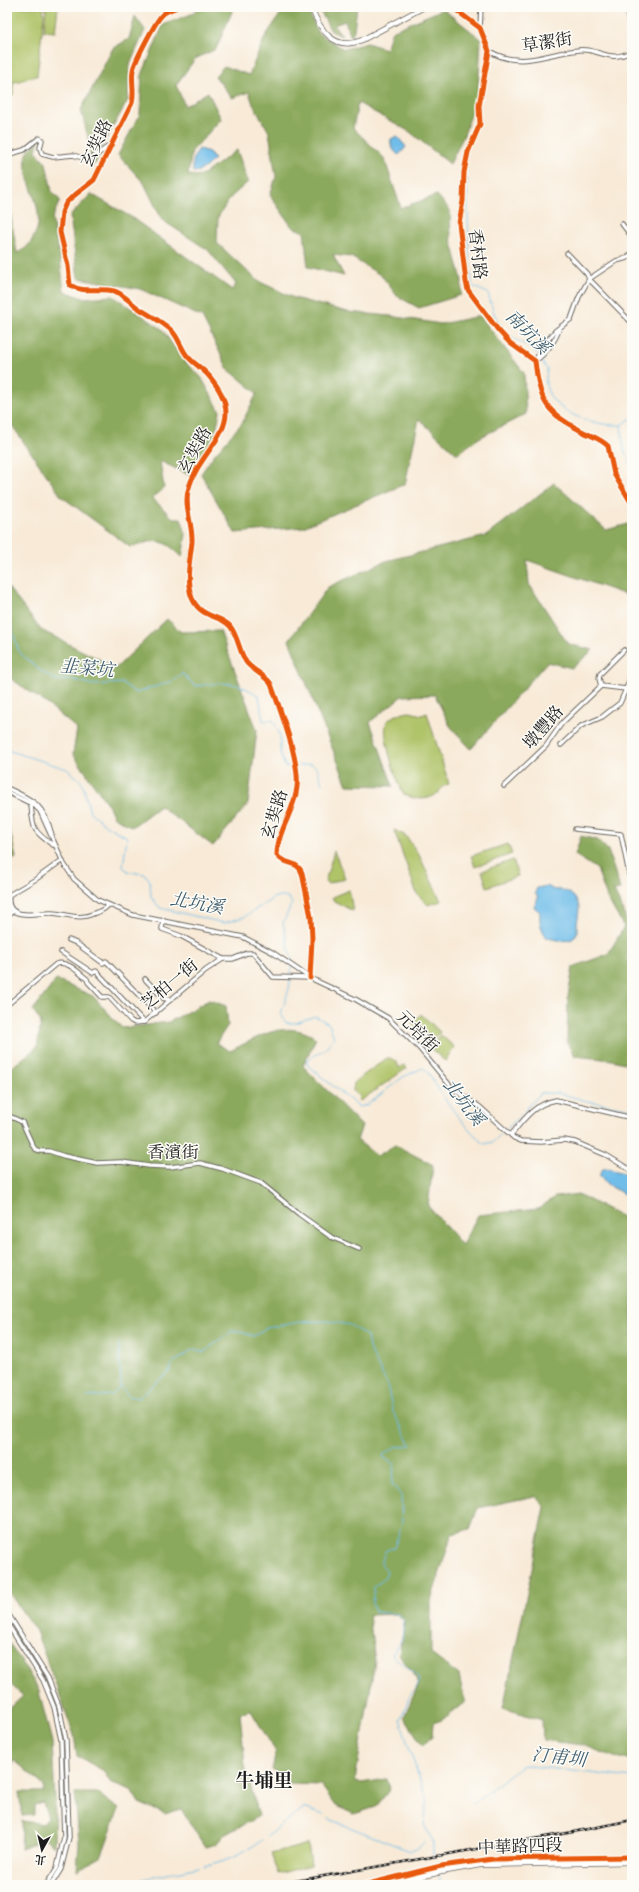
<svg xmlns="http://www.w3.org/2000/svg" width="639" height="1892" viewBox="0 0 639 1892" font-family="'IM FELL DW Pica','Noto Serif TC',serif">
  <rect width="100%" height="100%" fill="#fdfcf7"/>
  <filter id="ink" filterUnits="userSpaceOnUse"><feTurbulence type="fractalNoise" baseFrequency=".025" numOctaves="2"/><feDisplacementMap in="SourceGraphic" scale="8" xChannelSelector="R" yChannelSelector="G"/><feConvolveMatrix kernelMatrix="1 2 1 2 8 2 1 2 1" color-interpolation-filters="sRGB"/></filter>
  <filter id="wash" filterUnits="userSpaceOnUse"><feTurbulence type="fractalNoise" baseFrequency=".012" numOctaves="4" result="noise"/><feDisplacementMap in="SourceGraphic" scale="16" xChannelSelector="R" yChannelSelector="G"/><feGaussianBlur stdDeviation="0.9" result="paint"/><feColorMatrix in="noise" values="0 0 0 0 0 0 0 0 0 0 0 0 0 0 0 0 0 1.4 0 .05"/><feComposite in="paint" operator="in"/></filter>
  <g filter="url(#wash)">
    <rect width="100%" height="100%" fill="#f8ead7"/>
    <!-- green -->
    <g fill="#afc367" stroke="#667042">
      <path d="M7,7H43L44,15L37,76C29,76 22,82 13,82V95H7V82H10L7,81Z"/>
      <path d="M46,7H58L55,32L44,31Z"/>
      <path d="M410,712L422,715L427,713L449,784C442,786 441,790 437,794C427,801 413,800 404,794C397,783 380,732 387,722C392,715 402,713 410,712Z"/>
      <path d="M394,830L406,836L419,855L441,901L428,905L417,894Z"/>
      <path d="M508,844L512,854L475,867L471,856Z"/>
      <path d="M334,851L345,878L327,884L325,882Z"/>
      <path d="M513,860L518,876L487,887L482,871Z"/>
      <path d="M349,890L353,911L334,901L332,897Z"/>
      <path d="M421,1014L440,1032L430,1044L417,1032L419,1030L412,1024Z"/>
      <path d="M441,1035L454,1047L445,1061L430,1048Z"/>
      <path d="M387,1058H390L397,1062L399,1068L404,1065L407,1068L360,1101L358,1098L360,1096L353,1091L354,1082Z"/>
      <path d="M308,1844L311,1865L278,1874L271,1854Z"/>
    </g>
    <!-- forest -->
    <g fill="#8ba95c" stroke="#54623c">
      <path d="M197,7H234L216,49L195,59L176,85L185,106L208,92L221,119L192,151L188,175L201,176L237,150L248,182L231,197L218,217L217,243L258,281L294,298L348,312L390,316L441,324L480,316L524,373L526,414L479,438L457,454L419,419L405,484L303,527L235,533L201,474L213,456L242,423L257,393L228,369L202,317L140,289L78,278L70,216L91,194L131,217L232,290L236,284L208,250L162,220L144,183L118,155L140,114L142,75L163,25L194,13Z"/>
      <path d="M285,7H306L319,34L344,49L367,43L386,49L392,31L443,9L481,39L478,94L464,135L450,164L410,132L358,103L353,128L384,158L401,208L437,195L450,210L451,239L462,280L461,295L419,308L397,296L382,276L351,257L333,255L344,276L308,267L304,232L292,227L270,195L276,177L269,132L253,104L249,92L232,98L215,76L224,66L249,75L265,37Z"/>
      <path d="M318,7H357L354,30L351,37L345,21L334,25L342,36L331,31Z"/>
      <path d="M610,7H632V33L630,34L625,12Z"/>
      <path d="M135,16L145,30L130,64L128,100L102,146L96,163L90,166V145L81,110L113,48L129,39Z"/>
      <path d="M39,140L36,151L46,163L52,192L60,200L52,219L60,258L64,291L83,298L113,296L162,329L183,360L201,377L220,411L216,431L191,476L160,461L164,488L152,498L173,518H181L186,534L182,557C161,536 156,540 130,547L61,496L7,418V193L17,253C27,248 30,245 35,234C48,208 19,178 27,154C29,149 35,144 39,140Z"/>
      <path d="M554,483L606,530L632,523V597L527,560L529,584L568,644L593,650L572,668L547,662L471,749L450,726L435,695L402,696L370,722L393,786L347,785L289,640L328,587L386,561L486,536Z"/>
      <path d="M7,586L41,630L116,668L167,619L181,632L220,631L257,730L248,804L213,846L160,806L132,827L114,817L108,805L73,754L77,729L46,703L7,676Z"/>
      <path d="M7,818L16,858L7,862Z"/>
      <path d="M581,836L598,840L608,850L620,889L614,890L632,934V1065L612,1060L575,1056L567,1043L568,996L573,967L608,954L624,927L607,898L597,869L575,855Z"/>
      <path d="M56,980L93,996L122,1028L169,1022L209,1000L226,1006L228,1025L216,1043L230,1051C259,1037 285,1018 316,1038L303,1066L362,1126L357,1140L377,1156L395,1145L433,1165L428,1206L462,1245L478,1215L538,1209L555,1197L578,1194L632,1222V1759H620L582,1745L543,1740L542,1720L503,1708L545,1507L535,1496L478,1508L470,1529L452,1534L431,1600V1654L459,1675L465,1702L442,1720L433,1723L432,1736L423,1746L404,1717L419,1683L399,1654L405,1621L397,1614L369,1615L375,1661L355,1780L361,1783L387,1779L390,1789L376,1807L354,1814L336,1806L321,1785L289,1784L272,1770L276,1752L251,1711L240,1713L245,1766L259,1816L224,1835L216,1844L205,1847L181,1809L165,1814L139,1803L131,1790L110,1782L104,1771L77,1756L74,1735L36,1631L7,1590V1071L37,1047L41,1022L33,1010Z"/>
      <path d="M7,1639L38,1688L52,1742L55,1801L54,1846L46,1839L21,1849L22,1821L43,1824L48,1818L43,1803L34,1805V1815L22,1816L19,1792H43L44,1786L14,1760L7,1785V1711L23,1696L7,1681Z"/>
      <path d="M75,1793H97L119,1809L101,1857L77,1870L79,1843Z"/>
    </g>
    <!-- water -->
    <g fill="#6fbde9" stroke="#466c82">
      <path d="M397,136L406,147L399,155C393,151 390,146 391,139Z"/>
      <path d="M199,149L209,152L214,159C208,165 202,172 193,172C192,163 193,157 199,149Z"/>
      <path d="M547,886L554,890C564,888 577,895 579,907C579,912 578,918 577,923C577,929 578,936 572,939C564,943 555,939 547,938C541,929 539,922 540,912L534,907L538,898L535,893L537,888Z"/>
      <path d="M605,1168L624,1173L632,1178V1199L607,1184L599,1176L602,1170Z"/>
    </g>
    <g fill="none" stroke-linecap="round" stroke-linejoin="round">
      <!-- stream -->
      <g stroke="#6fbde9" stroke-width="1">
        <path d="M467,172L469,255L472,286L488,293C492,309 497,326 511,337C520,343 531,346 537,354"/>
        <path d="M540,359L547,369C547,374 545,380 546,385C552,414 596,426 621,425L624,450L632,465"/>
        <path d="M621,425L632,418"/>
        <path d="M7,628L11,626L19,652L38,669L55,680H74L94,685L122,683L136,693L173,681L182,673L195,686C223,683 234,679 259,696L263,721L273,720L280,735V752L285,767L294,766"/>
        <path d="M7,750L67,769L82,782L90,812L107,826L127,837L123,867L129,872L145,874L150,881L151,897L160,908L224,923L244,917L275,897H288L292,903L283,923L292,963"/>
        <path d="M297,766L311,764L317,768L322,784"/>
        <path d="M292,966L289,989L281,1014L286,1023H296L315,1016L329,1024L334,1037L325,1049L308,1059L307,1065L359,1107L367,1105L403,1077L423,1068C432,1075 436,1087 443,1096C455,1114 468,1129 484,1144L493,1142L504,1131"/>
        <path d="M507,1129L541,1093H558L587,1101L632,1109"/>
        <path d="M119,1343L121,1387L129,1396L138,1398L169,1372L172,1364L194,1349L204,1352L233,1330L254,1336L266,1328L300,1322L327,1321L350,1325L367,1336L369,1348L387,1384L393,1412L411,1445L395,1447L384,1454L383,1457L394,1464L392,1484L401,1495L402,1524L394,1548L386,1550L381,1563L387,1572L385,1578L374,1587L372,1603L375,1612L397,1614L404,1620L402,1639L392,1655L419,1678C418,1689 413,1689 409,1698C406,1706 404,1713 400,1720L427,1802L424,1825L433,1841V1855"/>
        <path d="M87,1397L112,1395L121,1387"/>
        <path d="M473,1804L522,1765L632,1778"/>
        <path d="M329,1819L410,1851L417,1849L426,1841"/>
        <path d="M267,1836L304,1808L323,1815"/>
        <path d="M204,1866C224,1861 245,1853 262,1840"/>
        <path d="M132,1885L140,1880L199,1867"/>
        <path d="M440,1885V1878"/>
      </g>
    </g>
  </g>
  <g filter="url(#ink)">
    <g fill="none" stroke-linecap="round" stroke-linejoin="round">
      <defs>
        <g id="minor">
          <path d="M178,7C172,9 166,11 162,15C155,22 135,61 133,70C131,81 135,92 132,103L94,180L71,198L66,203L62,212L60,232L68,266L70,285C84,294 99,287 114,291C122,293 131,303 138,308C149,315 161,321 171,330C179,337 181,350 189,358C195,364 203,369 209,376C253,427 199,445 188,491C184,508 193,525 192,542C190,561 185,580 192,598C201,619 219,614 230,626C238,636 239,651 246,662C253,671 264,674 271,684C280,710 300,760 297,787C295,811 277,831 277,855C282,865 298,860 302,873L311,917L312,939L310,978"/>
          <path d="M452,7L480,28L489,51L479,106L480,124L468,152L464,172L463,201L459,223L466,282L468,290L498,330L510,343L535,361C539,397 544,412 578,429C588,435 600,438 608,446L614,474L632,504"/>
          <path d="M480,28L481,7"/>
          <path d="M489,51C522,70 545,53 579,50C599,48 610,64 632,51"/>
          <path d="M7,155L24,150L39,138L42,140L40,148L42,154L53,157L73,155L89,160L109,146"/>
          <path d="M622,224L632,237"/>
          <path d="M567,253L587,274L589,279L632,323"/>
          <path d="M535,361L543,346L555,331L571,319L579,297L589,279L616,261L627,258L632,253"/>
          <path d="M535,361C546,354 556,340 560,327"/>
          <path d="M601,686L599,678L600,674L624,650"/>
          <path d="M561,745L581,726L602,717L620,703L626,689"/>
          <path d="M504,786L546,746L562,723L601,686L626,689L632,673"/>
          <path d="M7,788C34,800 44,805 52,835"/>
          <path d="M7,792L34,805L40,811L64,864L74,879L98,900L133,915L243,937L272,952L310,978"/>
          <path d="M31,804C33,828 32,831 53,845"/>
          <path d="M575,829L621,834L632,889"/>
          <path d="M61,861L36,879L9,895C5,923 37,912 52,913C70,914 77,921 95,913C100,911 105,910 108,905"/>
          <path d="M7,915L14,911"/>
          <path d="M163,920L162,929L181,936L223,959H233L247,953H253L273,977L310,978L355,999L388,1018L419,1048L453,1089L480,1107L514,1138L521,1141L541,1142L564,1140L575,1142L606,1155L632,1171"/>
          <path d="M69,940L76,943L103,963L106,961L156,1013"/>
          <path d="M61,952L93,973L96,971L144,1022"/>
          <path d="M145,979L163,998L170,1000"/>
          <path d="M7,1005L56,964C67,960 78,972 87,979L88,982L102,997H109L131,1021L135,1023L144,1022L206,970L223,959"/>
          <path d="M7,1115L22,1122L33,1146L35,1149L40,1151H49L64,1156L97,1163L121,1162L149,1166L170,1167L200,1163L223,1169L261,1183L299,1214L331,1237L359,1249"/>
          <path d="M511,1135C524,1119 534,1104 556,1100L632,1118"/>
          <path d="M7,1612L48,1678L59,1706L66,1740L69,1837L61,1869L51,1885"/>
          <path d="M7,1623L43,1680L54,1707L61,1740L64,1837L57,1868L46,1885"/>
        </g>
        <g id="major">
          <path d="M311,7C320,30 334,52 362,40L424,7"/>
          <path d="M364,1885L441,1866L493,1859L632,1857"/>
          <path d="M386,1885L441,1872L480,1865L632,1862"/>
        </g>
      </defs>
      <!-- minor casing -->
      <use href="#minor" stroke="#69645d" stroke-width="5.5"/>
      <!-- major casing -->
      <use href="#major" stroke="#69645d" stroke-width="6"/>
      <!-- minor -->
      <use href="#minor" stroke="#fff" stroke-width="3.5"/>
      <!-- major -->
      <use href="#major" stroke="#fff" stroke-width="4.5"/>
      <defs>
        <path id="rail" d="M273,1885L573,1832L632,1820"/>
      </defs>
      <!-- rail casing -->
      <use href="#rail" stroke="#1c1c1c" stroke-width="2.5"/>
      <!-- rail -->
      <use href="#rail" stroke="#fdfcf7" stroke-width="1" stroke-dasharray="3" stroke-linecap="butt"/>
      <defs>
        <g id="cycleway">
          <path d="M178,7C172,9 166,11 162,15C155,22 135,61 133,70C131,81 135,92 132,103L94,180L71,198L66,203L62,212L60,232L68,266L70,285C84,294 99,287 114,291C122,293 131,303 138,308C149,315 161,321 171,330C179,337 181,350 189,358C195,364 203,369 209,376C253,427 199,445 188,491C184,508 193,525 192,542C190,561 185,580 192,598C201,619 219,614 230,626C238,636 239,651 246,662C253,671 264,674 271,684C280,710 300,760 297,787C295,811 277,831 277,855C282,865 298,860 302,873L311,917L312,939L310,978"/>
          <path d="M452,7L480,28L489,51L479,106L480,124L468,152L464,172L463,201L459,223L466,282L468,290L498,330L510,343L535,361C539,397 544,412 578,429C588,435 600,438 608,446L614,474L632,504"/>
          <path d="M364,1885L441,1866L493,1859L632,1857"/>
        </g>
      </defs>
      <!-- cycleway casing -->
      <use href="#cycleway" stroke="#fdfcf7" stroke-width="8"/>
      <!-- cycleway -->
      <use href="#cycleway" stroke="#e8590c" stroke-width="5"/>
    </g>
  </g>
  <g text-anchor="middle" stroke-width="3" stroke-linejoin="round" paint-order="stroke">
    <!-- street labels -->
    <g font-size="17" fill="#1c1c1c" stroke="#fdfcf7">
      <text transform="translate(547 42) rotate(-9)" y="6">草潔街</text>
      <text transform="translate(96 143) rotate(-64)" y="6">玄奘路</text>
      <text transform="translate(478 254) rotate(83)" y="6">香村路</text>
      <text transform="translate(194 450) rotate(-61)" y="6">玄奘路</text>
      <text transform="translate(543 727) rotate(-49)" y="6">墩豐路</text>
      <text transform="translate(274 814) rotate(-73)" y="6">玄奘路</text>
      <text transform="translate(169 984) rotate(-40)" y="6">芝柏一街</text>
      <text transform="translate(418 1031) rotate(45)" y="6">元培街</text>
      <text x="173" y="1158">香濱街</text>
      <text transform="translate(520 1846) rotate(-2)" y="6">中華路四段</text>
    </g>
    <!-- water labels -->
    <g font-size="18" font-style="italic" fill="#3d5c6e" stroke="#fdfcf7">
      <text transform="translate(528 332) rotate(45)" y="6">南坑溪</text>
      <text transform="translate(87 668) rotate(5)" y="6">韭菜坑</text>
      <text transform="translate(197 903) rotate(10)" y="6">北坑溪</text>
      <text transform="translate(464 1102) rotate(52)" y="6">北坑溪</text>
      <text transform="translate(559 1757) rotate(7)" y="6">汀甫圳</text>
    </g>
    <!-- quarter labels -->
    <g font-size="19" font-weight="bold" fill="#1c1c1c" stroke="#fdfcf7">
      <text x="264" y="1787">牛埔里</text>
    </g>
  </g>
  <!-- margin -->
  <rect width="639" height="1892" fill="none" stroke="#fdfcf7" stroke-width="24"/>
  <!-- north arrow -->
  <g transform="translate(42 1850) rotate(188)" stroke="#fdfcf7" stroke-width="3" paint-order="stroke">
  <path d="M0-3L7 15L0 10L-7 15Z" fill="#1c1c1c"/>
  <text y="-6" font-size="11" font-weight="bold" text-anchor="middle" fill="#1c1c1c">北</text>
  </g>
</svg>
